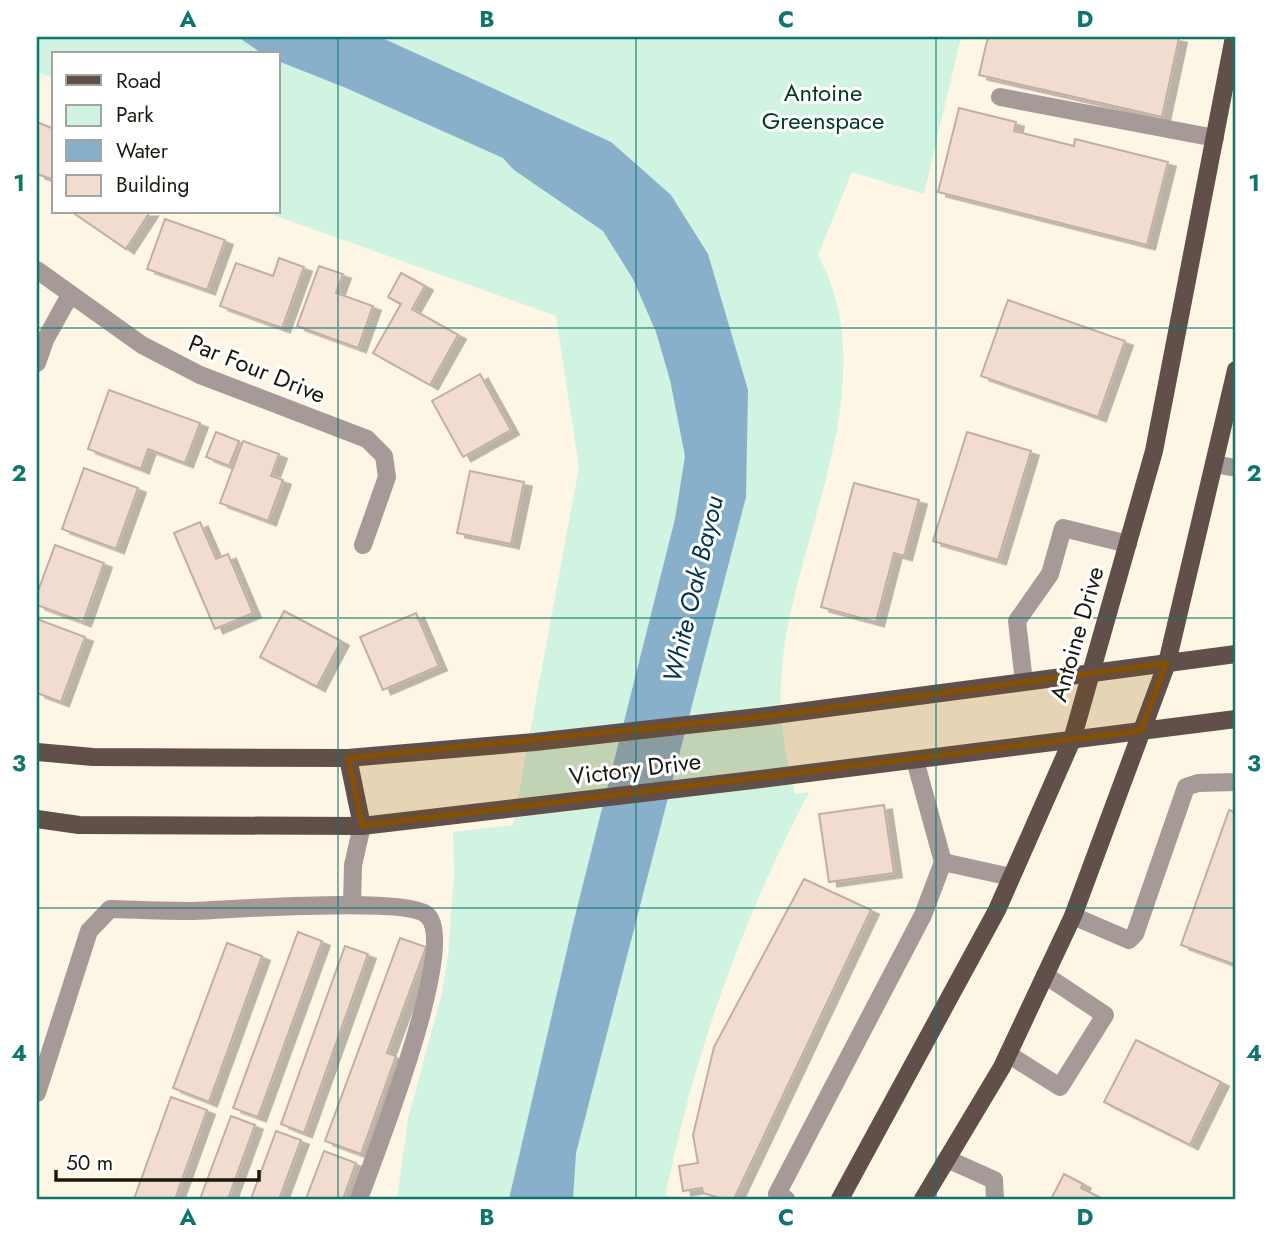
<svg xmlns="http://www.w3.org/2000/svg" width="1273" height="1236" viewBox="0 0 1273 1236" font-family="Jost,sans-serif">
  <defs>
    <filter id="shadow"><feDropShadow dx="8" dy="4.5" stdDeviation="0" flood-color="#0004"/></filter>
  </defs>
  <rect width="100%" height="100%" fill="#fef6e5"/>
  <!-- green -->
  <path fill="#d1f3e1" d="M37,37H961L924,194L852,172L818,255C886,381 798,529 783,657C777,704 783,749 795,794L809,792C741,922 693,1056 665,1199H397L408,1119L441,997L448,956L454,873L453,832L513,825L579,467L556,316L265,212H278V54H54V78L37,72Z"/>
  <!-- water -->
  <path fill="#89b0ca" d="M238,37H380L611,142L671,195L708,254L748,390L746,497L576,1153L573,1199H509L574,920L675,519L685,456L670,380L656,332L633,279L603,231L514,170L503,158L346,88L278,61V54H263Z"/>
  <!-- building -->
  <g fill="#f2dbcf" stroke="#c4ada2" stroke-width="2" filter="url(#shadow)">
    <path d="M988,37H1173L1179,38L1162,117L979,75Z"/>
    <path d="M959,108L1016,122L1014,131L1074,146L1075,139L1168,162L1147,245L938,192Z"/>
    <path d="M37,122L54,129V180L37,174Z"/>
    <path d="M72,212H150L126,249Z"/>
    <path d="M165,219L225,240L207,290L147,269Z"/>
    <path d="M279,258L304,267L282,328L220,306L236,263L273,276Z"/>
    <path d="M319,266L343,274L336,293L373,306L358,348L297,326Z"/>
    <path d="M401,273L425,286L412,309L458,335L430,385L373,353L401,304L388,297Z"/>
    <path d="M1008,300L1125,341L1098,417L981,376Z"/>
    <path d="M480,374L511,430L463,457L432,401Z"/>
    <path d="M109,390L200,423L185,463L148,449L141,469L88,449Z"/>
    <path d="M216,432L239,441L229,466L206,457Z"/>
    <path d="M967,432L1031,451L998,560L933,541Z"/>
    <path d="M243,441L279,454L271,476L283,480L268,521L220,503Z"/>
    <path d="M84,468L138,488L116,549L62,529Z"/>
    <path d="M470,471L524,482L511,544L457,533Z"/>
    <path d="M854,483L919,500L904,556L894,553L876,622L821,607Z"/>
    <path d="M200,522L216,559L228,554L253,613L215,629L174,533Z"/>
    <path d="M55,545L104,563L83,622L37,605V594Z"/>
    <path d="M284,611L341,641L317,687L260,657Z"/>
    <path d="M416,613L439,666L383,690L360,637Z"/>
    <path d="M37,619L85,637L61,702L37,693Z"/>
    <path d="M884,805L894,873L829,882L819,814Z"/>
    <path d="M1229,810L1236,813V965L1181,945Z"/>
    <path d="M804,879L871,910L734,1199H723L703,1193L702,1188L683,1191L679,1166L698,1163L693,1135L714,1047Z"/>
    <path d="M298,932L322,941L258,1117L233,1108Z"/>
    <path d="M400,938L426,947L387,1053L396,1056L361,1154L325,1141Z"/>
    <path d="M227,943L262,956L209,1102L173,1088Z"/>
    <path d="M345,946L368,954L304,1133L281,1124Z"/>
    <path d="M1136,1040L1221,1082L1190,1145L1104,1102Z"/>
    <path d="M171,1097L207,1110L175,1199H134Z"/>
    <path d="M231,1116L255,1125L228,1199H200Z"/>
    <path d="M276,1131L301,1140L279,1199H251Z"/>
    <path d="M324,1151L356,1163L343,1199H306Z"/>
    <path d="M1064,1174L1083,1184L1081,1188L1103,1199H1051Z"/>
  </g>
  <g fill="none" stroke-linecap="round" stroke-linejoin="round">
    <!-- minor -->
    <g stroke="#a59a97" stroke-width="18">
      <path d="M1000,97L1215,138"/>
      <path d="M37,270L142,345L200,375L367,439L384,456L387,477L363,545"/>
      <path d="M37,363L45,340L70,295"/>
      <path d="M1214,464L1236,468"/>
      <path d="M1024,682L1017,621L1050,574L1063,528L1128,544"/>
      <path d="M943,862L1011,877"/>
      <path d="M352,905L353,865L362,826"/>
      <path d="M1073,916L1129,940L1135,934L1186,787L1198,783L1236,782"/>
      <path d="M1008,1054L1060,1087L1105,1015L1045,975"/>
      <path d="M37,1093L89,931L110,909C137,910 163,911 190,911C228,910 406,896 427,915C459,944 374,1157 359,1199"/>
      <path d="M947,1159L994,1180L995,1199"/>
      <path d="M786,1199L777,1194L923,915L943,862L915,760"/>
    </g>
    <!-- major -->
    <g stroke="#614f4a" stroke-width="18">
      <path d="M37,752L93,757L348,758L535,742L767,716L1236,654"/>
      <path d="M348,758L362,826"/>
      <path d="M37,819L79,825L362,826L753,780L1236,719"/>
      <path d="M840,1199L997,910L1072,740L1154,451L1234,37"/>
      <path d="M923,1199L1002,1067L1073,916L1167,663L1236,370"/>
    </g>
  </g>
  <!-- marked area -->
  <path fill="#875000" fill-opacity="0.2" stroke="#875000" stroke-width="5" stroke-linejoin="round" d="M1167,663L1141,731L362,826L348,758L767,716Z"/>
  <!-- grid -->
  <path fill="none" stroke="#0f766e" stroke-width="2" stroke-opacity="0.55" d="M338,37V1199M636,37V1199M936,37V1199M37,328H1236M37,618H1236M37,908H1236"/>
  <g text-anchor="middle" stroke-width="6" stroke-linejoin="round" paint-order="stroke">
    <!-- park labels -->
    <g font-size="24" fill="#003b25" stroke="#fff">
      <text x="823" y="101">Antoine<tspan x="823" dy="28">Greenspace</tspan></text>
    </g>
    <!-- street labels -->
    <g font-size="24" fill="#1b1810" stroke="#fff">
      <text transform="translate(257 369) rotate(22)" y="8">Par Four Drive</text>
      <text transform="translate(1077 634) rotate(-74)" y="8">Antoine Drive</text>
      <text transform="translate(635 769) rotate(-7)" y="8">Victory Drive</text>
    </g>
    <!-- water labels -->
    <g font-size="26" font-style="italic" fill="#00344e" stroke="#fff">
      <text transform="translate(693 589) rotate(-77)" y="9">White Oak Bayou</text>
    </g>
  </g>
  <!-- border -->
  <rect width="1273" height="1236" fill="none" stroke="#ffffff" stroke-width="77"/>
  <!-- legend -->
  <rect x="52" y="52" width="228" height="161" fill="#ffffff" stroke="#a4a39f" stroke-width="2"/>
  <rect x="66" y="75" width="35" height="10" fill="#614f4a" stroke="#a4a39f" stroke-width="2"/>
  <text x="116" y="88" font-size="21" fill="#1b1810">Road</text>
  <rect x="66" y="105" width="35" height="21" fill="#d1f3e1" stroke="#a4a39f" stroke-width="2"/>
  <text x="116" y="122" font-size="21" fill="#1b1810">Park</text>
  <rect x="66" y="140" width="35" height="21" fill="#89b0ca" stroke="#a4a39f" stroke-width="2"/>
  <text x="116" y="158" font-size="21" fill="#1b1810">Water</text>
  <rect x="66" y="175" width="35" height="21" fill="#f2dbcf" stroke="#a4a39f" stroke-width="2"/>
  <text x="116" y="192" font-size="21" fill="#1b1810">Building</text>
  <!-- scale -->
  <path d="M56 1170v10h203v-10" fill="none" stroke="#1b1810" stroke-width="3.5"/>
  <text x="66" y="1170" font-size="21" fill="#1b1810" stroke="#ffffff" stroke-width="5" paint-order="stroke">50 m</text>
  <rect x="38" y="38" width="1196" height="1160" fill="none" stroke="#0f766e" stroke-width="2.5"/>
  <g font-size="23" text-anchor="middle" font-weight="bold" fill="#0f766e">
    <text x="188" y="27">A</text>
    <text x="487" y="27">B</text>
    <text x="786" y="27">C</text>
    <text x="1085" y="27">D</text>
    <text x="19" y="191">1</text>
    <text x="1254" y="191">1</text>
    <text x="19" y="481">2</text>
    <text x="1254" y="481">2</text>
    <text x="19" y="771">3</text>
    <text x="1254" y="771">3</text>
    <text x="19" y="1061">4</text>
    <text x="1254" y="1061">4</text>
    <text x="188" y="1225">A</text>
    <text x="487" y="1225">B</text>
    <text x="786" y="1225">C</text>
    <text x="1085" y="1225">D</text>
  </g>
</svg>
